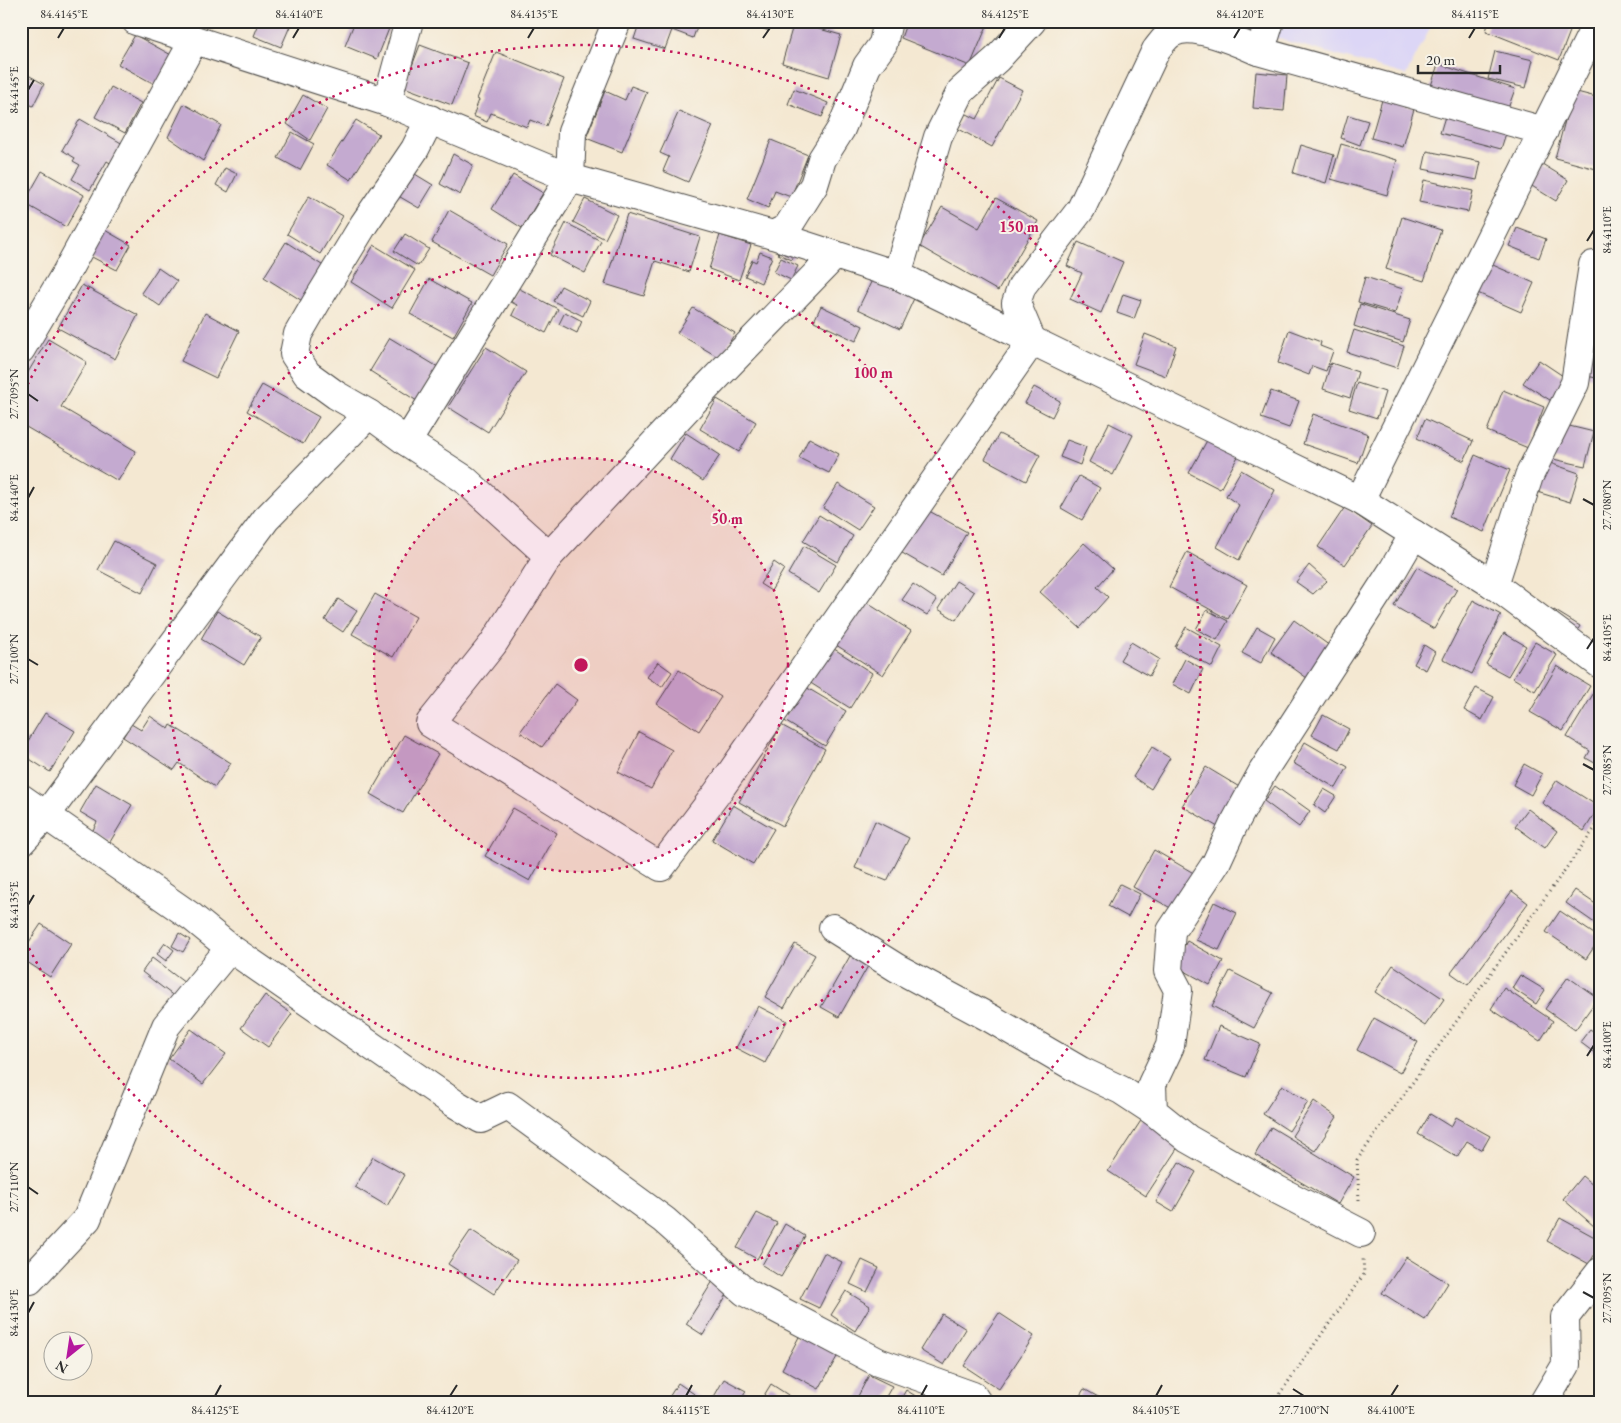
<svg xmlns="http://www.w3.org/2000/svg" width="1621" height="1423" viewBox="0 0 1621 1423" font-family="'EB Garamond',serif">
  <rect width="100%" height="100%" fill="#f7f3e8"/>
  <filter id="ink" filterUnits="userSpaceOnUse"><feTurbulence type="fractalNoise" baseFrequency=".02" numOctaves="2"/><feDisplacementMap in="SourceGraphic" scale="10" xChannelSelector="R" yChannelSelector="G"/><feConvolveMatrix kernelMatrix="1 2 1 2 8 2 1 2 1" color-interpolation-filters="sRGB"/></filter>
  <filter id="wash" filterUnits="userSpaceOnUse"><feTurbulence type="fractalNoise" baseFrequency=".0096" numOctaves="4" result="noise"/><feDisplacementMap in="SourceGraphic" scale="20" xChannelSelector="R" yChannelSelector="G"/><feGaussianBlur stdDeviation="1.12" result="paint"/><feColorMatrix in="noise" values="0 0 0 0 0 0 0 0 0 0 0 0 0 0 0 0 0 1.4 0 .05"/><feComposite in="paint" operator="in"/></filter>
  <g filter="url(#wash)">
    <rect width="100%" height="100%" fill="#f4e8d2"/>
    <!-- built -->
    <path fill="#dcd6f6" d="M1216,21H1434L1406,75Z"/>
    <g id="blocks">
      <!-- building -->
      <g fill="#c4aad0">
        <path d="M260,21H283L291,24L281,47L254,36Z"/>
        <path d="M355,21H392L377,59L345,46Z"/>
        <path d="M640,21H699L693,38L672,30L665,49L634,39Z"/>
        <path d="M749,21H773L768,31Z"/>
        <path d="M907,21H989L970,66L901,38Z"/>
        <path d="M1489,21H1574L1559,60L1486,31Z"/>
        <path d="M794,22L841,35L829,77L782,63Z"/>
        <path d="M135,35L173,56L156,85L118,64Z"/>
        <path d="M420,45L468,63L452,105L404,87Z"/>
        <path d="M1495,51L1533,60L1526,88L1488,79Z"/>
        <path d="M496,52L564,79L546,126L530,120L527,127L491,113L487,122L473,116L479,100L477,99Z"/>
        <path d="M1438,64L1515,89L1506,114L1430,89Z"/>
        <path d="M21,71L44,84L33,106L21,100Z"/>
        <path d="M1256,72L1287,75L1284,111L1253,108Z"/>
        <path d="M999,78L1022,90L992,147L957,128L965,113L977,119Z"/>
        <path d="M631,86L647,92L622,152L586,138L605,91L625,100Z"/>
        <path d="M111,87L141,103L125,133L95,117Z"/>
        <path d="M794,89L828,103L822,117L788,104Z"/>
        <path d="M1573,91L1600,98V170L1555,158Z"/>
        <path d="M303,95L327,109L310,140L287,124Z"/>
        <path d="M1395,99L1406,102L1404,107L1414,109L1403,147L1371,138L1382,100L1394,104Z"/>
        <path d="M184,104L221,125L203,161L168,137Z"/>
        <path d="M679,111L713,126L688,182L663,171L669,157L660,153Z"/>
        <path d="M1446,113L1507,130L1501,149L1440,133Z"/>
        <path d="M1348,115L1368,121L1360,145L1341,138Z"/>
        <path d="M80,119L123,144L112,164L107,161L90,190L72,179L80,165L73,161L75,158L62,150Z"/>
        <path d="M356,120L379,134L351,180L327,165Z"/>
        <path d="M292,132L314,144L300,170L278,158Z"/>
        <path d="M771,140L808,155L791,197L775,191L768,208L747,199Z"/>
        <path d="M1341,144L1397,160L1387,195L1331,179Z"/>
        <path d="M1301,145L1334,155L1326,183L1293,173Z"/>
        <path d="M1427,151L1481,162L1477,180L1423,169Z"/>
        <path d="M453,154L473,165L460,195L440,184Z"/>
        <path d="M1539,162L1568,180L1556,201L1527,183Z"/>
        <path d="M225,168L237,174L228,192L216,185Z"/>
        <path d="M42,171L84,195L66,227L24,203Z"/>
        <path d="M410,171L433,185L419,208L395,194Z"/>
        <path d="M513,175L543,193L522,228L492,209Z"/>
        <path d="M1424,180L1473,191L1468,212L1419,202Z"/>
        <path d="M309,196L343,216L320,254L287,234Z"/>
        <path d="M996,198L1038,221L998,291L919,246L942,207L979,228Z"/>
        <path d="M585,199L617,215L605,239L573,222Z"/>
        <path d="M449,210L508,244L490,275L432,242Z"/>
        <path d="M627,214L700,237L689,272L655,261L644,296L605,284Z"/>
        <path d="M1402,217L1441,230L1424,281L1386,269Z"/>
        <path d="M566,223L601,241L585,273L550,255Z"/>
        <path d="M1517,228L1546,239L1539,258L1509,246Z"/>
        <path d="M103,229L131,245L117,270L88,255Z"/>
        <path d="M405,234L429,249L418,266L394,251Z"/>
        <path d="M720,235L751,245L739,280L709,269Z"/>
        <path d="M286,242L325,267L304,302L264,277Z"/>
        <path d="M1078,242L1123,262L1101,313L1070,299L1082,273L1067,266Z"/>
        <path d="M374,245L415,270L392,308L351,282Z"/>
        <path d="M781,245L796,251L792,260L778,254Z"/>
        <path d="M760,252L772,257L761,283L745,276L752,260L756,262Z"/>
        <path d="M781,258L798,266L791,280L774,272Z"/>
        <path d="M1486,262L1534,283L1521,312L1473,291Z"/>
        <path d="M158,268L177,281L160,306L141,293Z"/>
        <path d="M875,274L916,294L900,329L858,309Z"/>
        <path d="M1365,277L1403,289L1395,313L1358,302Z"/>
        <path d="M429,279L472,303L453,337L410,314Z"/>
        <path d="M82,285L138,315L115,359L58,328Z"/>
        <path d="M561,286L590,301L583,316L553,301Z"/>
        <path d="M518,288L558,309L546,333L512,315L517,305L511,302Z"/>
        <path d="M1123,294L1141,300L1134,319L1117,313Z"/>
        <path d="M1360,304L1410,320L1403,342L1354,326Z"/>
        <path d="M821,306L863,326L856,341L814,321Z"/>
        <path d="M693,308L735,333L720,358L677,333Z"/>
        <path d="M565,312L582,321L577,333L559,324Z"/>
        <path d="M205,313L239,331L216,378L181,361Z"/>
        <path d="M1289,330L1321,342L1320,346L1333,351L1326,371L1312,366L1309,375L1278,363Z"/>
        <path d="M1354,330L1404,346L1397,368L1347,352Z"/>
        <path d="M1145,334L1176,346L1166,376L1134,364Z"/>
        <path d="M1593,336L1600,338V379L1583,375Z"/>
        <path d="M390,338L438,367L417,401L370,371Z"/>
        <path d="M48,339L87,362L61,407L136,451L118,481L21,424V384Z"/>
        <path d="M486,347L526,372L488,432L448,407Z"/>
        <path d="M1539,360L1569,380L1553,402L1523,383Z"/>
        <path d="M1331,363L1358,372L1350,398L1323,389Z"/>
        <path d="M1357,383L1385,392L1377,418L1349,409Z"/>
        <path d="M262,385L319,417L303,444L247,411Z"/>
        <path d="M1034,387L1060,401L1052,417L1025,403Z"/>
        <path d="M1503,390L1544,407L1528,448L1487,431Z"/>
        <path d="M1271,391L1299,401L1289,428L1261,418Z"/>
        <path d="M717,399L756,422L739,452L700,429Z"/>
        <path d="M1313,414L1368,434L1358,463L1303,444Z"/>
        <path d="M1425,419L1473,441L1464,461L1417,438Z"/>
        <path d="M1109,423L1133,435L1113,475L1089,462Z"/>
        <path d="M1561,424L1594,432L1585,466L1553,459Z"/>
        <path d="M686,433L720,455L703,481L670,459Z"/>
        <path d="M999,434L1040,455L1026,481L985,459Z"/>
        <path d="M1210,435L1241,451L1220,489L1189,473Z"/>
        <path d="M809,438L839,454L829,473L799,458Z"/>
        <path d="M1067,440L1086,447L1080,465L1060,457Z"/>
        <path d="M1475,455L1510,470L1484,532L1449,517Z"/>
        <path d="M1547,462L1579,473L1570,502L1537,492Z"/>
        <path d="M1241,470L1275,490L1239,560L1217,547L1239,505L1226,496Z"/>
        <path d="M1079,476L1100,488L1082,520L1061,508Z"/>
        <path d="M21,480L27,484L21,494Z"/>
        <path d="M838,484L874,506L858,530L823,508Z"/>
        <path d="M922,507L967,532L942,576L897,550Z"/>
        <path d="M1345,507L1372,526L1345,565L1318,547Z"/>
        <path d="M819,515L853,536L838,562L803,541Z"/>
        <path d="M114,541L157,563L142,593L98,570Z"/>
        <path d="M1084,543L1113,569L1097,587L1108,597L1080,628L1040,592Z"/>
        <path d="M804,546L836,565L819,593L788,574Z"/>
        <path d="M1187,552L1247,585L1228,619L1169,587Z"/>
        <path d="M774,562L784,569L771,591L760,584Z"/>
        <path d="M1309,565L1327,581L1313,594L1296,582Z"/>
        <path d="M1417,567L1457,589L1434,629L1394,606Z"/>
        <path d="M956,581L974,592L956,620L938,609Z"/>
        <path d="M913,584L937,600L927,615L902,600Z"/>
        <path d="M375,594L416,617L393,657L352,634Z"/>
        <path d="M338,599L357,611L343,632L325,620Z"/>
        <path d="M861,599L911,631L883,675L833,643Z"/>
        <path d="M1473,600L1501,615L1472,674L1443,659Z"/>
        <path d="M1207,610L1228,621L1217,640L1196,629Z"/>
        <path d="M1554,610L1580,626L1576,633L1550,617Z"/>
        <path d="M217,611L261,637L244,665L201,639Z"/>
        <path d="M1294,620L1330,646L1307,678L1271,652Z"/>
        <path d="M1186,627L1222,647L1212,667L1175,647Z"/>
        <path d="M1257,627L1275,637L1261,663L1242,653Z"/>
        <path d="M1504,633L1526,646L1508,676L1486,664Z"/>
        <path d="M1131,642L1159,659L1149,676L1120,660Z"/>
        <path d="M1535,642L1557,655L1535,691L1513,678Z"/>
        <path d="M1424,645L1435,652L1426,670L1414,664Z"/>
        <path d="M831,647L872,673L850,708L809,682Z"/>
        <path d="M1185,659L1203,669L1191,694L1172,684Z"/>
        <path d="M658,662L672,672L662,687L647,677Z"/>
        <path d="M1557,666L1590,686L1563,731L1530,712Z"/>
        <path d="M679,670L721,697L699,731L657,704Z"/>
        <path d="M555,684L577,700L542,747L520,732Z"/>
        <path d="M804,686L846,711L825,746L783,720Z"/>
        <path d="M1476,688L1494,697L1482,720L1464,710Z"/>
        <path d="M1595,691L1600,694V766L1586,758L1590,751L1567,737Z"/>
        <path d="M45,713L75,731L50,772L28,758L21,769V736L28,741Z"/>
        <path d="M1323,715L1349,729L1339,749L1312,735Z"/>
        <path d="M150,716L169,729L171,725L231,763L215,787L179,763L174,770L123,737L131,724L141,730Z"/>
        <path d="M781,725L825,749L783,826L739,802Z"/>
        <path d="M639,732L672,750L651,789L618,772Z"/>
        <path d="M404,735L438,754L403,813L370,794Z"/>
        <path d="M1305,742L1348,767L1336,788L1293,763Z"/>
        <path d="M1152,747L1170,758L1151,789L1133,777Z"/>
        <path d="M1524,764L1542,774L1531,795L1513,785Z"/>
        <path d="M1206,767L1246,791L1223,830L1182,806Z"/>
        <path d="M1557,780L1599,807L1584,831L1542,803Z"/>
        <path d="M96,784L132,805L110,842L92,832L97,822L80,812Z"/>
        <path d="M1275,786L1310,811L1299,827L1264,801Z"/>
        <path d="M1324,789L1336,796L1325,813L1314,805Z"/>
        <path d="M733,805L774,829L753,864L712,840Z"/>
        <path d="M513,808L557,833L530,881L485,856Z"/>
        <path d="M1528,809L1557,831L1545,848L1515,826Z"/>
        <path d="M875,821L909,838L887,881L855,868Z"/>
        <path d="M1154,850L1197,875L1176,911L1133,887Z"/>
        <path d="M1120,884L1140,894L1128,917L1108,906Z"/>
        <path d="M1575,890L1600,907L1599,926L1566,903Z"/>
        <path d="M1512,891L1528,903L1468,985L1451,973Z"/>
        <path d="M1214,902L1237,913L1219,950L1196,940Z"/>
        <path d="M1560,911L1600,938L1586,959L1546,932Z"/>
        <path d="M41,924L71,944L50,977L21,958V954Z"/>
        <path d="M179,933L190,940L183,952L172,946Z"/>
        <path d="M1187,941L1223,961L1210,985L1174,965Z"/>
        <path d="M165,943L174,950L166,961L157,954Z"/>
        <path d="M795,944L815,955L784,1008L765,997Z"/>
        <path d="M854,949L872,959L839,1017L821,1007Z"/>
        <path d="M152,958L185,983L175,997L142,972Z"/>
        <path d="M1393,965L1444,999L1425,1026L1375,992Z"/>
        <path d="M1230,971L1273,993L1254,1028L1212,1006Z"/>
        <path d="M1520,975L1545,990L1536,1004L1512,988Z"/>
        <path d="M1568,977L1598,998L1575,1030L1545,1009Z"/>
        <path d="M1504,988L1553,1021L1540,1041L1491,1009Z"/>
        <path d="M265,995L292,1014L268,1047L241,1028Z"/>
        <path d="M758,1006L787,1021L765,1063L736,1048Z"/>
        <path d="M1374,1018L1418,1042L1400,1073L1357,1050Z"/>
        <path d="M1219,1026L1260,1044L1246,1077L1205,1060Z"/>
        <path d="M191,1029L226,1054L203,1084L169,1059Z"/>
        <path d="M1590,1029L1600,1036V1057L1580,1042Z"/>
        <path d="M1282,1085L1308,1102L1289,1131L1263,1114Z"/>
        <path d="M1314,1101L1337,1117L1315,1151L1292,1136Z"/>
        <path d="M1430,1114L1451,1127L1456,1117L1490,1136L1482,1150L1467,1141L1457,1157L1418,1134Z"/>
        <path d="M1144,1116L1182,1141L1146,1196L1108,1171Z"/>
        <path d="M1271,1127L1354,1177L1338,1204L1255,1155Z"/>
        <path d="M373,1157L405,1175L387,1206L355,1187Z"/>
        <path d="M1179,1162L1196,1172L1173,1212L1156,1202Z"/>
        <path d="M1582,1176L1600,1191V1221L1595,1227L1563,1199Z"/>
        <path d="M757,1213L777,1223L757,1259L737,1248Z"/>
        <path d="M1560,1218L1600,1240V1245L1589,1264L1547,1241Z"/>
        <path d="M785,1224L805,1236L781,1277L762,1265Z"/>
        <path d="M471,1230L517,1260L494,1294L448,1264Z"/>
        <path d="M824,1253L842,1262L819,1308L800,1299Z"/>
        <path d="M1406,1257L1448,1283L1425,1320L1382,1293Z"/>
        <path d="M862,1260L879,1268L867,1292L850,1284Z"/>
        <path d="M713,1281L729,1291L703,1335L686,1324Z"/>
        <path d="M846,1291L870,1306L855,1331L831,1315Z"/>
        <path d="M999,1313L1034,1336L999,1389L964,1366Z"/>
        <path d="M942,1314L966,1329L944,1365L920,1350Z"/>
        <path d="M800,1335L838,1355L819,1389L782,1369Z"/>
        <path d="M869,1375L892,1386L883,1402H855Z"/>
        <path d="M724,1379L746,1391L740,1402H711Z"/>
        <path d="M678,1383L706,1402H666Z"/>
        <path d="M771,1384L799,1402H760Z"/>
        <path d="M1084,1389L1107,1402H1076Z"/>
        <path d="M906,1390L925,1402H899Z"/>
      </g>
    </g>
  </g>
  <g filter="url(#ink)">
    <use href="#blocks" fill-opacity="0" stroke="#494744" stroke-width="1"/>
    <g fill="none" stroke-linecap="round" stroke-linejoin="round">
      <defs>
        <g id="minor">
          <path d="M136,21L387,102L570,178L773,235L897,275L1360,500L1494,585L1600,664"/>
          <path d="M1258,51L1544,131"/>
          <path d="M387,102L409,21"/>
          <path d="M773,235L787,228L814,185L822,159L841,129L867,66L883,44L888,21"/>
          <path d="M897,275L938,137L961,91L997,59L1032,21"/>
          <path d="M21,349L66,273L194,40"/>
          <path d="M369,414L336,395L307,374L294,354L298,334L316,303L364,224L415,149L430,119"/>
          <path d="M407,442L464,479L549,556L493,644L430,723L661,867L717,793L1032,341L1016,303L1022,286L1081,209L1156,50C1160,45 1166,36 1172,33C1193,21 1237,42 1258,51L1266,34L1270,21"/>
          <path d="M1360,500L1598,21"/>
          <path d="M549,556L706,388L835,255"/>
          <path d="M1494,585L1529,476L1575,383L1593,265"/>
          <path d="M21,798L192,917L230,948L454,1103L481,1119L508,1106L664,1220L745,1292L878,1362L973,1396L977,1402"/>
          <path d="M21,842L47,814L266,519L369,414L407,442L570,178L572,132L617,21"/>
          <path d="M833,928L897,968L990,1018L1081,1071L1121,1090L1153,1111"/>
          <path d="M1361,1233L1278,1190L1188,1139L1153,1111L1152,1084L1170,1046L1178,990L1168,971L1171,931L1216,863L1233,826L1263,771L1393,570L1414,534"/>
          <path d="M21,1277L30,1280L87,1219L166,1026L230,948"/>
          <path d="M1544,1402L1566,1365L1565,1317L1600,1272"/>
        </g>
      </defs>
      <!-- minor casing -->
      <use href="#minor" stroke="#494744" stroke-width="30"/>
      <!-- path -->
      <g stroke="#494744" stroke-width="3" stroke-dasharray="1 4" stroke-linecap="butt">
        <path d="M1359,1200L1357,1160L1600,821"/>
        <path d="M1274,1402L1364,1274L1363,1258"/>
      </g>
      <!-- minor -->
      <use href="#minor" stroke="#fff" stroke-width="28"/>
    </g>
  </g>
  <!-- ticks -->
  <path fill="none" stroke="#2b2b2b" stroke-width="2" d="M58,38L64,28M293,38L299,28M528,38L534,28M763,38L770,28M999,38L1005,28M1234,38L1240,28M1469,38L1475,28M28,90L34,80M1587,241L1594,230M28,394L38,401M28,498L34,487M1583,499L1594,505M1587,649L1594,638M28,659L38,665M1583,764L1594,770M28,905L34,895M1587,1056L1594,1045M28,1187L38,1194M1583,1292L1594,1298M28,1313L34,1302M1293,1389L1304,1396M215,1396L221,1385M450,1396L457,1385M686,1396L692,1385M921,1396L927,1385M1156,1396L1162,1385M1391,1396L1398,1385"/>
  <!-- distance rings -->
  <circle cx="581" cy="665" r="207" fill="#c2185b" fill-opacity=".12"/>
  <g fill="none" stroke="#c2185b" stroke-width="2.5" stroke-dasharray="2.5 5">
    <circle cx="581" cy="665" r="207"/>
    <circle cx="581" cy="665" r="413"/>
    <path d="M21 398A620 620 0 1 1 21 932"/>
  </g>
  <circle cx="581" cy="665" r="8" fill="#c2185b" stroke="#f7f3e8" stroke-width="2.5"/>
  <g font-size="15" text-anchor="middle" font-weight="bold" fill="#c2185b" stroke="#f7f3e8" stroke-width="4" stroke-linejoin="round" paint-order="stroke">
    <text x="1019" y="232">150 m</text>
    <text x="873" y="378">100 m</text>
    <text x="727" y="524">50 m</text>
  </g>
  <!-- margin -->
  <rect width="1621" height="1423" fill="none" stroke="#f7f3e8" stroke-width="55"/>
  <!-- north arrow -->
  <g transform="translate(68 1356) rotate(210)"><circle r="24" fill="#f7f3e8" stroke="#a5a39c"/>
  <path d="M0-4L9 19L0 12L-9 19Z" fill="#b5179e"/>
  <text y="-8" font-size="14" font-weight="bold" text-anchor="middle" fill="#2b2b2b">N</text>
  </g>
  <!-- scale -->
  <path d="M1418 65v8h82v-8" fill="none" stroke="#2b2b2b" stroke-width="2.5"/>
  <text x="1426" y="65" font-size="15" fill="#2b2b2b" stroke="#f7f3e8" stroke-width="4" paint-order="stroke">20 m</text>
  <rect x="28" y="28" width="1566" height="1368" fill="none" stroke="#2b2b2b" stroke-width="2"/>
  <g font-size="12" text-anchor="middle" fill="#2b2b2b">
    <text x="64" y="18">84.4145°E</text>
    <text x="299" y="18">84.4140°E</text>
    <text x="534" y="18">84.4135°E</text>
    <text x="770" y="18">84.4130°E</text>
    <text x="1005" y="18">84.4125°E</text>
    <text x="1240" y="18">84.4120°E</text>
    <text x="1475" y="18">84.4115°E</text>
    <text transform="translate(14 90) rotate(-90)" y="4">84.4145°E</text>
    <text transform="translate(1607 230) rotate(-90)" y="4">84.4110°E</text>
    <text transform="translate(14 394) rotate(-90)" y="4">27.7095°N</text>
    <text transform="translate(14 498) rotate(-90)" y="4">84.4140°E</text>
    <text transform="translate(1607 505) rotate(-90)" y="4">27.7080°N</text>
    <text transform="translate(1607 638) rotate(-90)" y="4">84.4105°E</text>
    <text transform="translate(14 659) rotate(-90)" y="4">27.7100°N</text>
    <text transform="translate(1607 770) rotate(-90)" y="4">27.7085°N</text>
    <text transform="translate(14 905) rotate(-90)" y="4">84.4135°E</text>
    <text transform="translate(1607 1045) rotate(-90)" y="4">84.4100°E</text>
    <text transform="translate(14 1187) rotate(-90)" y="4">27.7110°N</text>
    <text transform="translate(1607 1298) rotate(-90)" y="4">27.7095°N</text>
    <text transform="translate(14 1313) rotate(-90)" y="4">84.4130°E</text>
    <text x="215" y="1414">84.4125°E</text>
    <text x="450" y="1414">84.4120°E</text>
    <text x="686" y="1414">84.4115°E</text>
    <text x="921" y="1414">84.4110°E</text>
    <text x="1156" y="1414">84.4105°E</text>
    <text x="1304" y="1414">27.7100°N</text>
    <text x="1391" y="1414">84.4100°E</text>
  </g>
</svg>
